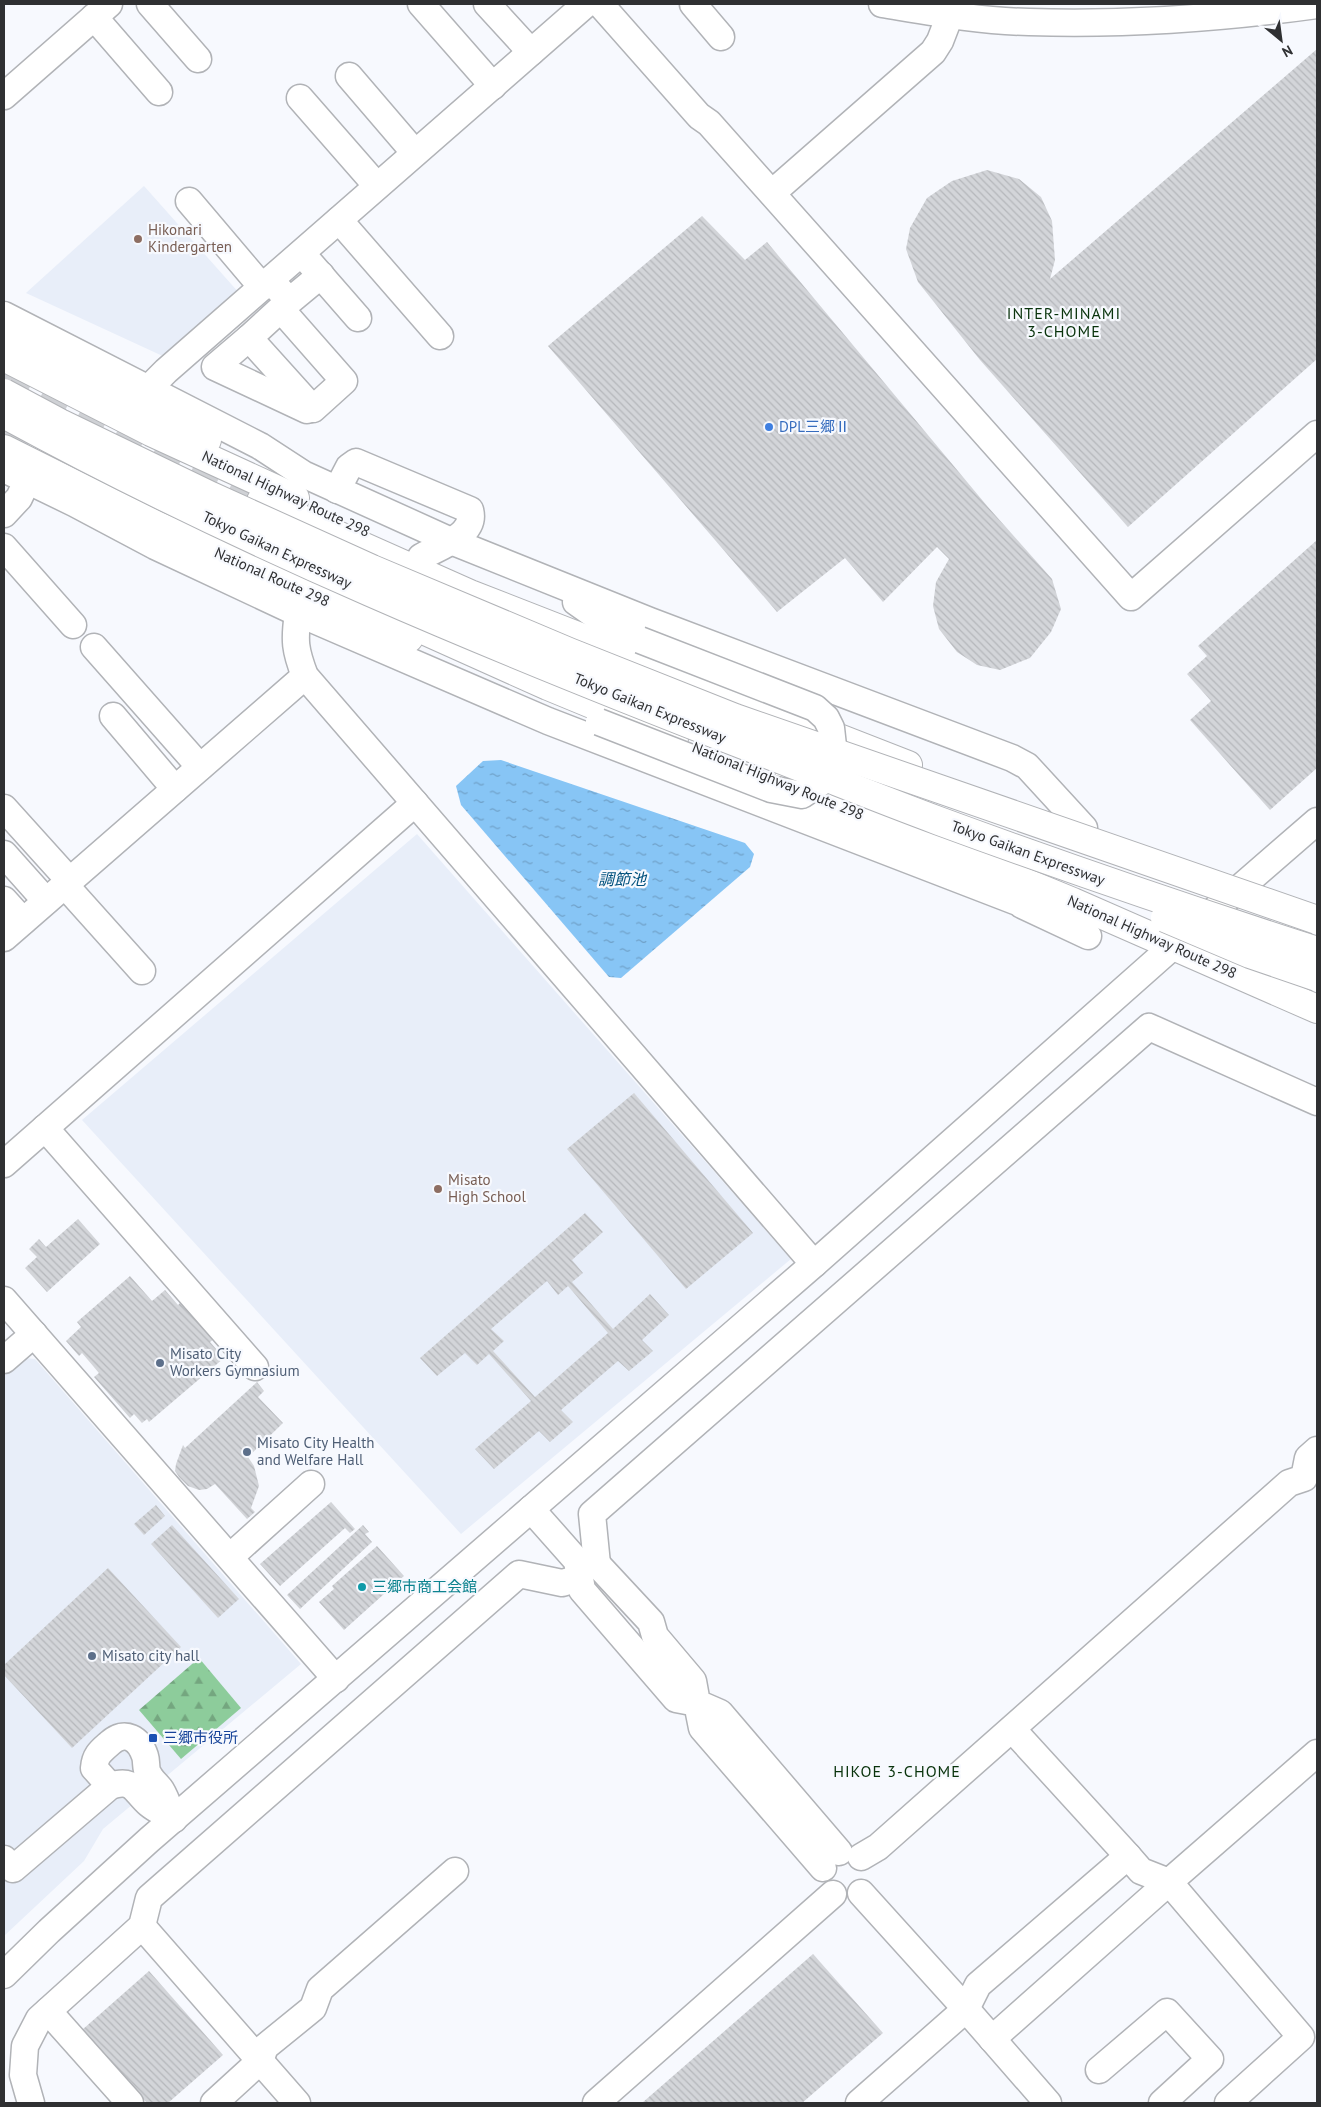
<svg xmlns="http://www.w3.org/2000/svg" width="1321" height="2107" viewBox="0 0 1321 2107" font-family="'PT Sans','Noto Sans JP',sans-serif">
  <defs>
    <pattern id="forest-firs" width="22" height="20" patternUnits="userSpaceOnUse" patternTransform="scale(1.25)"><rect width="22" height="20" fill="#8dcc9b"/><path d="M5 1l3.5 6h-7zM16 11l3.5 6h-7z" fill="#74a67f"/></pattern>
    <pattern id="water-ripples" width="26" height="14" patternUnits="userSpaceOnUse" patternTransform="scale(1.25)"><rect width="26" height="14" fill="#87c5f5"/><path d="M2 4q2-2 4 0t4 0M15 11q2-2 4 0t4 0" fill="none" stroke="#6fa0c7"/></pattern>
    <pattern id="building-back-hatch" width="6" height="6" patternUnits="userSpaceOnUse" patternTransform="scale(1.25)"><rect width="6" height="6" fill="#d3d5d9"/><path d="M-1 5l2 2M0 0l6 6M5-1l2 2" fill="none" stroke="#b5b7bb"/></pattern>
  </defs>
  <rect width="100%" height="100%" fill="#f7f9fe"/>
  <!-- built -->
  <g fill="#e8eef9">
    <path d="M144,186L240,294L167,358L26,293Z"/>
    <path d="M417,834L791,1259L461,1534L82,1120Z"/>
    <path d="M25,1358L35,1359L301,1664L103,1829L84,1861L4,1936V1376Z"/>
  </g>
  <!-- forest -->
  <path fill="url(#forest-firs)" d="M199,1658L241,1708L181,1759L139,1710Z"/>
  <!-- water -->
  <path fill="url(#water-ripples)" d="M501,760L745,843L754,854L750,867L621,978L609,977L461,805L456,786L483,761Z"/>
  <!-- building -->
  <g fill="url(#building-back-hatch)" fill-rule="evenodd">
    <path d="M1317,49V359L1128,527L980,360L918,282L906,249L910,228L927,198L952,181L987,170L1019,179L1041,197L1052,221L1055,260L1050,279Z"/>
    <path d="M702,216L745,260L767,242L988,507L1052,579L1061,609L1051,632L1030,658L1000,670L977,665L957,652L939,629L933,606L936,582L949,559L937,547L883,602L845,558L777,612L548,346Z"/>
    <path d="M1317,540V768L1270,810L1190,720L1211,701L1187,674L1207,656L1198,646Z"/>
    <path d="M634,1093L753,1233L686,1289L567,1149Z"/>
    <path d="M585,1213L603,1232L572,1260L583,1273L572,1282L613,1329L650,1294L669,1315L642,1340L653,1351L629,1371L618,1361L561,1410L573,1422L550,1442L539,1431L494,1469L475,1449L531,1401L489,1354L477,1365L465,1353L437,1376L420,1358ZM547,1281L558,1295L568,1286L608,1333L535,1397L493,1351L504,1341L491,1329Z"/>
    <path d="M78,1219L100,1244L47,1292L25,1268L37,1257L29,1249L39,1239L46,1247Z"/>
    <path d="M130,1276L152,1301L165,1290L178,1305L185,1298L218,1336L210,1342L224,1358L149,1422L147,1419L142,1423L134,1414L130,1418L94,1377L99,1373L82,1353L79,1356L66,1341L81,1327L77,1322Z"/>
    <path d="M257,1382L264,1391L258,1397L283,1423L248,1457L254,1466L259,1486L251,1508L255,1512L247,1519L215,1484L207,1489L199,1490L188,1486L179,1477L175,1471L176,1464L183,1445L185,1448Z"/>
    <path d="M331,1502L355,1529L350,1533L345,1528L280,1586L260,1564Z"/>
    <path d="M156,1505L165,1516L144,1535L134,1524Z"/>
    <path d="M172,1525L239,1599L218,1618L151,1544Z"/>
    <path d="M363,1525L369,1532L365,1534L372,1542L300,1609L287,1595Z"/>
    <path d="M377,1546L404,1576L344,1630L319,1602L334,1589L332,1586Z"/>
    <path d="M108,1568L181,1647L72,1748L4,1675V1665Z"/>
    <path d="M813,1954L883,2033L802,2103H642Z"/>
    <path d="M149,1971L223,2055L168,2103H147L82,2030Z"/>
  </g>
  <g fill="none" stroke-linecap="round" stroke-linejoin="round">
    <!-- highway-tunnel -->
    <g stroke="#cfd1d5" stroke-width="28" stroke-dasharray="28 14" stroke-linecap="butt">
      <path d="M4,376L146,447L261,501"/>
      <path d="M4,431L87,472"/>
    </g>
    <defs>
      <g id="minor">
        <path d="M150,4L198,59"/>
        <path d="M421,4L493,86"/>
        <path d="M487,4L531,52"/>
        <path d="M600,4L699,116L709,123L1131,597L1317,434"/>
        <path d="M693,4L721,37"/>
        <path d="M882,4C931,12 979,21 1029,22C1124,25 1223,18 1317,5"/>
        <path d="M94,17L159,92"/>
        <path d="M349,76L415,153"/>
        <path d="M4,96L109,4"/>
        <path d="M300,98L377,186"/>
        <path d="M772,193L933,52L940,41L950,15"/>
        <path d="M189,201L262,287"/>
        <path d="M339,220L440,336"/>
        <path d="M310,263L358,318"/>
        <path d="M270,280L285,296L286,304L249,338L313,409L344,381L286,315V304L321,275"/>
        <path d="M4,315L260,446L303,474L451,541L650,621L1012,758L1027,766L1084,828"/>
        <path d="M249,338L215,367L307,410L310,409"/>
        <path d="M151,391L155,382L166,371L586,4"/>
        <path d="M4,469L74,503L155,546L298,613L548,721L1015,901L1070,902"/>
        <path d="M337,490L349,467L356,462L470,510C477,535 439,547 421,557"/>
        <path d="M4,514L19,498L27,481"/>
        <path d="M4,547L73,625"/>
        <path d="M576,602L607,624L640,640"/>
        <path d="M298,613C294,641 295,650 305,676L814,1264"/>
        <path d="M94,647L200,767"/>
        <path d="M113,716L175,789"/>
        <path d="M4,808L69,880"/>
        <path d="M4,854L46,901"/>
        <path d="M64,884L142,971"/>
        <path d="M4,900L23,921"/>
        <path d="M1022,905L1088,936"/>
        <path d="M4,938L305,676"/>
        <path d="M45,1128L255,1367"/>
        <path d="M4,1164L415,803"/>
        <path d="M4,1300L336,1679"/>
        <path d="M4,1360L34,1334"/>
        <path d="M531,1509L577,1561L582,1590L676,1699L697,1703L702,1728L823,1868"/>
        <path d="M230,1557L311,1484"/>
        <path d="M580,1562L597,1564L651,1622L655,1636L693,1681L697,1703L720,1713L839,1852"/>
        <path d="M597,1564L592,1514L1149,1027L1317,1102"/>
        <path d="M1012,1729L1128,1856"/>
        <path d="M110,1786L94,1768C95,1755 101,1751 110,1743C125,1730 139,1738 145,1756C147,1762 145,1770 149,1775C152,1781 158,1785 161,1790C166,1798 169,1808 172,1816"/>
        <path d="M861,1857L878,1847L1289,1483L1304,1478L1308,1458L1317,1450"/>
        <path d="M4,1859L13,1869L110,1786C134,1778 134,1791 149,1804C156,1810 166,1814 174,1819"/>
        <path d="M861,1893L966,2009L1048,2103"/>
        <path d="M142,1926L297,2103"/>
        <path d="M4,1975L49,1931L149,1840L814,1264L1173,946L1317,821"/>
        <path d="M48,2011L130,2103"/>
        <path d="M992,2039L1169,1882L1301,2037L1228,2103"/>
        <path d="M1099,2070L1167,2012L1210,2059L1162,2103"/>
        <path d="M31,2103L23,2075L25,2046L39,2019L142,1926L149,1898L519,1574L562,1583L580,1578"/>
        <path d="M214,2103L260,2061L265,2047L313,2008L320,1989L455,1871"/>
        <path d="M596,2103L833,1894"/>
        <path d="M859,2103L966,2009L978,1985L1128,1856L1141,1871L1169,1882L1317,1753"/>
      </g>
      <g id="highway">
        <path d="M4,335L207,440"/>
        <path d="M4,357L151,432L295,498"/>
        <path d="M4,449L156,525L409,638"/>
        <path d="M261,501L470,594L908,765"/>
        <path d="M392,616L548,686L674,738"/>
        <path d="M786,784L1073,902L1317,1009"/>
      </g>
    </defs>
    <!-- minor casing -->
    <use href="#minor" stroke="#b1b3b7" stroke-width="29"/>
    <!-- highway casing -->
    <use href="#highway" stroke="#b1b3b7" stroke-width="30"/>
    <!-- minor -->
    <use href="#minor" stroke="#fff" stroke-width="26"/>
    <!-- highway -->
    <use href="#highway" stroke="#fff" stroke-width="28"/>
    <defs>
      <path id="minor-bridge" d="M599,722L771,789L802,795L820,783L833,746L831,728L826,718L815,708L640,640"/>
      <g id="highway-bridge">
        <path d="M4,393L60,423L211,496L372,569L569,652L735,718L1317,920"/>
        <path d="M4,414C242,544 494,648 746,746C811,771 874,797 939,821C1064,867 1190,910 1317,951"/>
        <path d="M1165,918L1250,954L1317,977"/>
      </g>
    </defs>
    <!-- minor-bridge casing -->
    <use href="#minor-bridge" stroke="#b1b3b7" stroke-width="29" stroke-linecap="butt"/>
    <!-- highway-bridge casing -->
    <use href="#highway-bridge" stroke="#b1b3b7" stroke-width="30" stroke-linecap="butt"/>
    <!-- minor-bridge -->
    <use href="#minor-bridge" stroke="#fff" stroke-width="26"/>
    <!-- highway-bridge -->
    <use href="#highway-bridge" stroke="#fff" stroke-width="28"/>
  </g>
  <!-- markers -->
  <g fill="#8d6e63" stroke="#f7f9fe" stroke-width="2">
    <circle cx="138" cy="239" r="5"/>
    <circle cx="438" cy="1189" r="5"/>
  </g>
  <circle fill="#3f7fe0" stroke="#f7f9fe" stroke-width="2" cx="769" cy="427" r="5"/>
  <g fill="#5c6f8a" stroke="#f7f9fe" stroke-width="2">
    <circle cx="160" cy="1363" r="5"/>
    <circle cx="247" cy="1452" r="5"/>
    <circle cx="92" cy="1656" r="5"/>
  </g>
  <circle fill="#0f9aa8" stroke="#f7f9fe" stroke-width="2" cx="362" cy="1587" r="5"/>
  <rect fill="#1a4fb4" stroke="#f7f9fe" stroke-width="2" x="148" y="1733" width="10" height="10" rx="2.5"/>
  <g text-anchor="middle" stroke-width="4.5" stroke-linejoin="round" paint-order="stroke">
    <!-- education labels -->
    <g font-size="15" fill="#785e54" stroke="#f7f9fe" text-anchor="start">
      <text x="148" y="235">Hikonari<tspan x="148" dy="17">Kindergarten</tspan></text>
      <text x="448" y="1185">Misato<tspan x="448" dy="17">High School</tspan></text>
    </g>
    <!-- shop labels -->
    <g font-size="15" fill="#366cbe" stroke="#f7f9fe" text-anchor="start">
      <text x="779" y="432">DPL三郷Ⅱ</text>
    </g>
    <!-- street labels -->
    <g font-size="15" fill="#2f3032" stroke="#f7f9fe">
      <text transform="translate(286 494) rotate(25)" y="5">National Highway Route 298</text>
      <text transform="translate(277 550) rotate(25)" y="5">Tokyo Gaikan Expressway</text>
      <text transform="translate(272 577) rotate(24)" y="5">National Route 298</text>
      <text transform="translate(650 708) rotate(22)" y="5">Tokyo Gaikan Expressway</text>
      <text transform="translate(778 781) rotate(22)" y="5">National Highway Route 298</text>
      <text transform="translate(1028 853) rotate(20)" y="5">Tokyo Gaikan Expressway</text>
      <text transform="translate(1152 937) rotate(24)" y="5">National Highway Route 298</text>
    </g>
    <!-- service labels -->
    <g font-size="15" fill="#4e5e75" stroke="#f7f9fe" text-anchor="start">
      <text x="170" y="1359">Misato City<tspan x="170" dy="17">Workers Gymnasium</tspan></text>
      <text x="257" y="1448">Misato City Health<tspan x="257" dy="17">and Welfare Hall</tspan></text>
      <text x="102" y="1661">Misato city hall</text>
    </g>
    <!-- culture labels -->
    <g font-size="15" fill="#0d838f" stroke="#f7f9fe" text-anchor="start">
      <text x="372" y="1592">三郷市商工会館</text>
    </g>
    <!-- transit labels -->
    <g font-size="15" fill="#164399" stroke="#f7f9fe" text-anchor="start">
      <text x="163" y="1743">三郷市役所</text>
    </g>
    <!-- neighbourhood labels -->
    <g font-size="16" letter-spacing="1" fill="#09330c" stroke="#f7f9fe">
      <text x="1064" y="319">INTER-MINAMI<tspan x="1064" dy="18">3-CHOME</tspan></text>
      <text x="897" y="1777">HIKOE 3-CHOME</text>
    </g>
    <!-- water labels -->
    <g font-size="16" font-style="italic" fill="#01517d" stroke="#f7f9fe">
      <text x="622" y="885">調節池</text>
    </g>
  </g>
  <!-- border -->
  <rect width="1321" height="2107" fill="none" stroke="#2f3032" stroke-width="10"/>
  <!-- north arrow -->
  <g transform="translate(1281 40) rotate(151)" stroke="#f7f9fe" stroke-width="4" paint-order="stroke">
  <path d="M0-4L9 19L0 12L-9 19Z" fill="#2f3032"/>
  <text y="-8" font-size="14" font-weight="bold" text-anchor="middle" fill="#2f3032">N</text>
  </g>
</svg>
